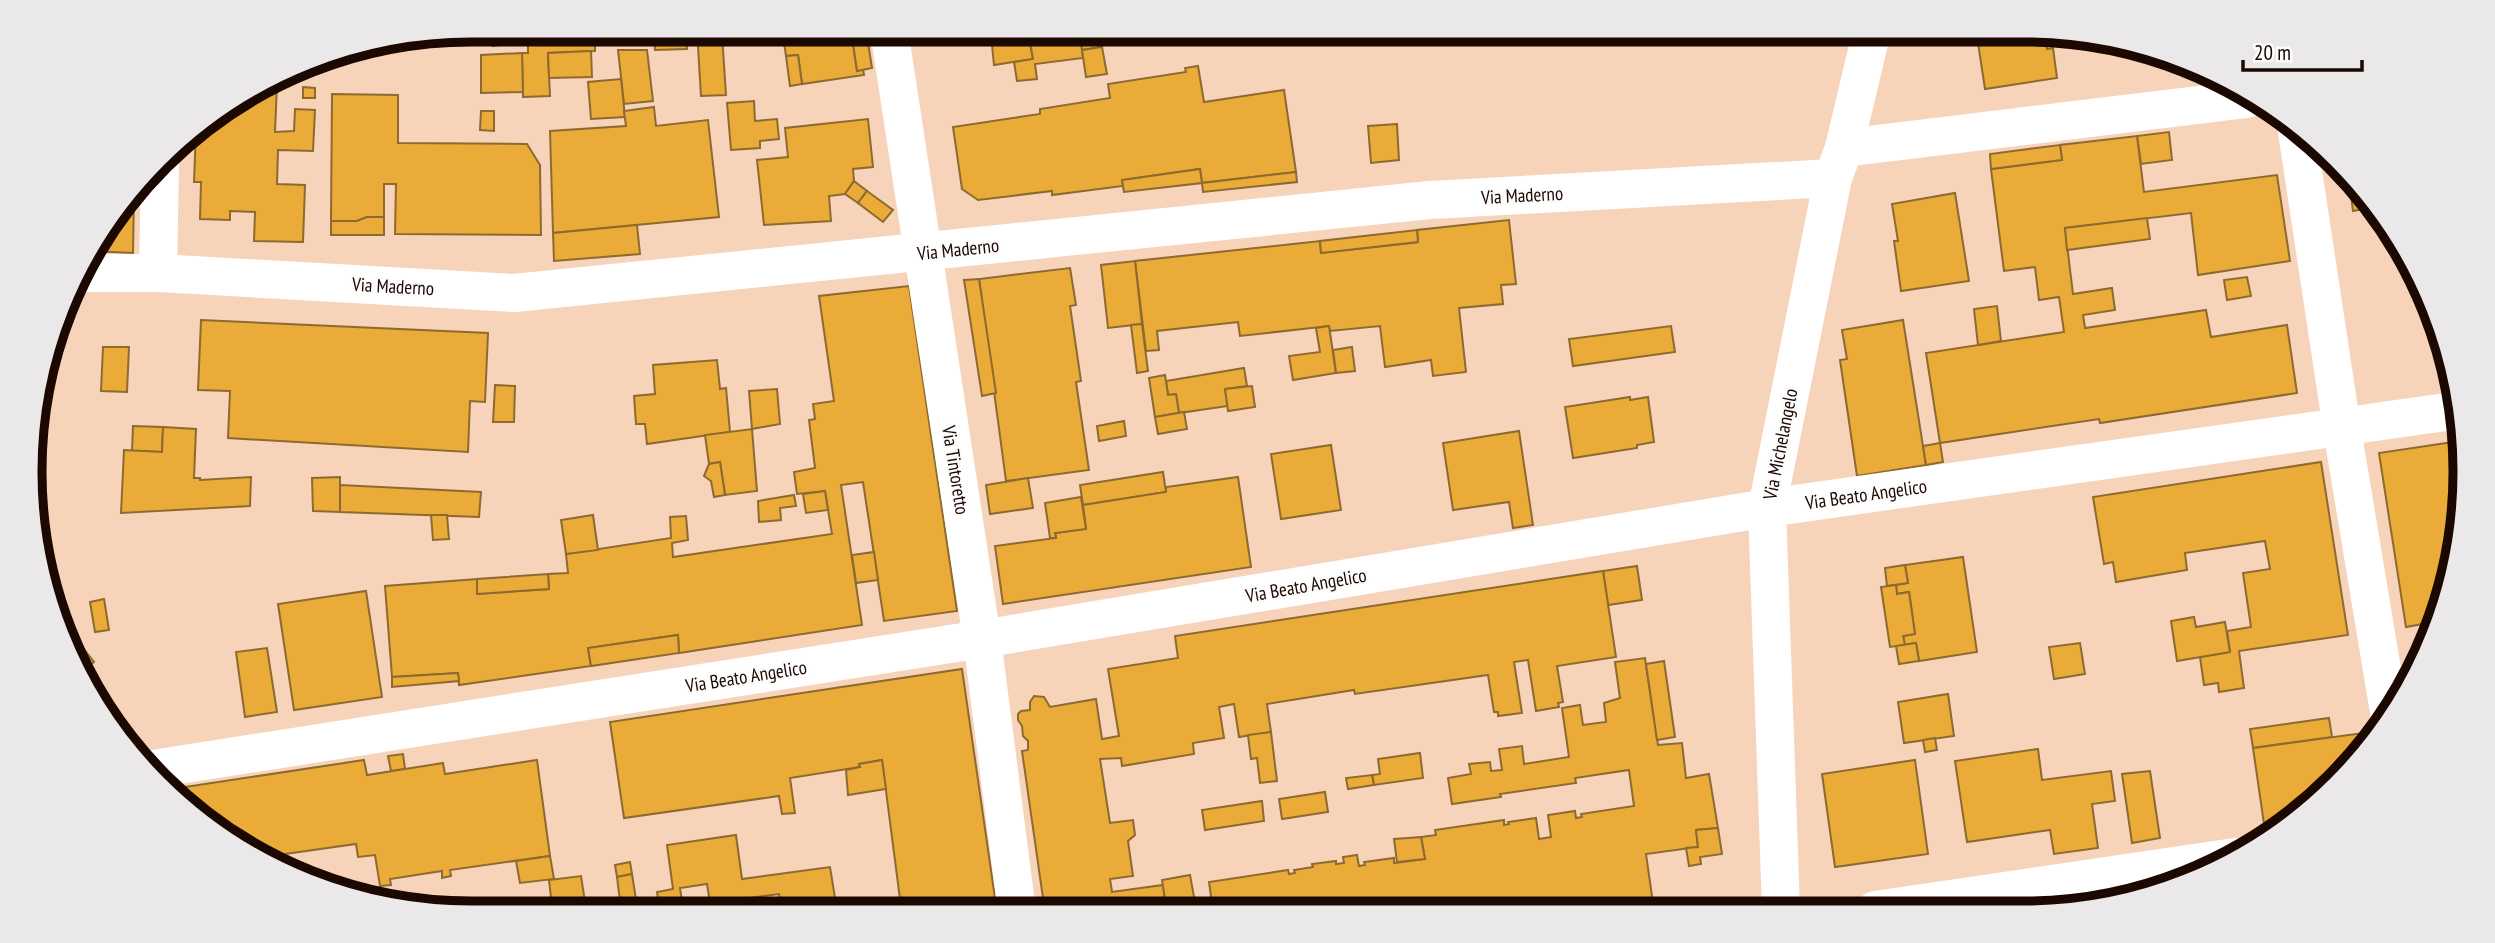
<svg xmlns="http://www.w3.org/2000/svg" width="2495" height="943" viewBox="0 0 2495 943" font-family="'PT Sans Narrow',sans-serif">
  <rect width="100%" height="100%" fill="#f7d3ba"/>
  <!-- building -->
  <g fill="#ebab38" stroke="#8d6a2f" stroke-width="2">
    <path d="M491,30H508L510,43L493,46Z"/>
    <path d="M537,30H580V36L595,35V51L548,53L550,96L523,97L522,53H528V42H538Z"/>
    <path d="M676,30L686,31L687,49L655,50L654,31Z"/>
    <path d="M697,30H750L722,34L726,95L701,96Z"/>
    <path d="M782,30H851L857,71L863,69L864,75L802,84L798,55L786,56Z"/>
    <path d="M851,30H866L872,68L857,71Z"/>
    <path d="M919,30H1036L1028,31L1033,59L994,65L991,35L921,43Z"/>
    <path d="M1036,30H1065L1067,43L1081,41L1083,58L1035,64L1037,79L1017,81L1014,62L1033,59L1028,31Z"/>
    <path d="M1065,30H1100L1102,47L1082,50L1081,41L1067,43Z"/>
    <path d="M1149,30H1180L1182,40L1151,45Z"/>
    <path d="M1238,30H1283L1239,35Z"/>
    <path d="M1976,30H2024L2045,33L2047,49L2053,48L2057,78L1985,89Z"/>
    <path d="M1102,47L1107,74L1086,77L1082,50Z"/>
    <path d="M618,50H647L653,101L624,104Z"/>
    <path d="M591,51L592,77L549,78L548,53Z"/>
    <path d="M522,53L523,92L481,93V55Z"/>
    <path d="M798,55L802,84L790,86L786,56Z"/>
    <path d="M1198,66L1204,102L1284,90L1296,172L1202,183L1200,169L1122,180L1123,186L1052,195V191L978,200L962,189L953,127L1040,114V109L1110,98L1108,84L1186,72L1185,68Z"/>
    <path d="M621,79L625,117L591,119L588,82Z"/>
    <path d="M277,84L275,132L294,131L295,109L315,110L313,151L278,150L277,184L305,185L303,242L254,241L255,212L230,211V220L200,219L201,182H194L196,130Z"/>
    <path d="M303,87L315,88V98H303Z"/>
    <path d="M332,94L398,95V143L527,144L540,165L541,235L395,234L396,184H384V217H367L357,221H331Z"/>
    <path d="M754,101L755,121L777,119L779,139L760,141V148L731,150L727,103Z"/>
    <path d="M654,107L656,126L708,120L719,217L553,233L550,131L626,126L624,111Z"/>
    <path d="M481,111H494V131L480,130Z"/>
    <path d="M868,119L873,167L853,169L854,181L845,194L829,196L831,221L764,225L757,160L788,157L785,128Z"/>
    <path d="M1397,124L1399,160L1371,163L1368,126Z"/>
    <path d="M2169,132L2172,160L2141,164L2137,136Z"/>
    <path d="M2137,136L2144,192L2277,175L2290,261L2198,275L2191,213L2065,228L2073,294L2112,288L2115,310L2083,315L2085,328L2206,310L2211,337L2287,325L2297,393L2100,423L2099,419L1940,443L1926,353L2064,332L2059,297L2039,300L2035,267L2004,271L1991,169L2062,160L2060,145Z"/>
    <path d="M2060,145L2062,160L1991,169L1990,154Z"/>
    <path d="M1200,169L1202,183L1124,192L1122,180Z"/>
    <path d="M1296,172L1297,182L1203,192L1202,183Z"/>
    <path d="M854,181L867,191L858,203L845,194Z"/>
    <path d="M2350,187L2369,208L2353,211Z"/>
    <path d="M867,191L893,210L883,222L858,203Z"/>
    <path d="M1955,193L1969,281L1901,291L1894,241H1898L1892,204Z"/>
    <path d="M134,195L133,253L89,251Z"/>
    <path d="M367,217H384V235H331V221H357Z"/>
    <path d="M2147,218L2150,239L2067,250L2065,228Z"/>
    <path d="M1509,220L1516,284L1501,285L1503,304L1459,308L1466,372L1433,376L1431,360L1385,367L1380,326L1330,331L1329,326L1240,336L1238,322L1157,331L1159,350L1146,351L1135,261L1320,241L1321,253L1418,242L1417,230Z"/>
    <path d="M637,225L640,254L554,261L553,233Z"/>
    <path d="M1417,230L1418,242L1321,253L1320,241Z"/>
    <path d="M1135,261L1142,324L1108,328L1101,265Z"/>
    <path d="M1070,268L1076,305L1070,306L1081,381L1076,382L1089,470L1006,481L979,279Z"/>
    <path d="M2247,277L2251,296L2227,300L2224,280Z"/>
    <path d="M979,279L996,393L982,396L964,280Z"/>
    <path d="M909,286L957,611L884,621L863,482L841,485L862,625L679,653L678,635L588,648L591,666L459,685L458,673L392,677L385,586L477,579V594L549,589L548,574L568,573L566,554L671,538L670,517L686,516L688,540L672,543L673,557L832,534L825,491L797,494L794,472L815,468L809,420L815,419L813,404L834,401L819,296Z"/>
    <path d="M1997,306L2001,341L1978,345L1974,309Z"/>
    <path d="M201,320L488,333L485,402L470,401L468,452L228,438L230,391L198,390Z"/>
    <path d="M1903,320L1926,465L1857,476L1840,360L1847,359L1842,330Z"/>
    <path d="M1142,324L1148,371L1137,373L1131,325Z"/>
    <path d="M1329,326L1336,373L1293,380L1289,356L1320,352L1316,328Z"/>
    <path d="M1671,326L1675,352L1573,366L1569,339Z"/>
    <path d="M103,347H129L127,392L101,391Z"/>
    <path d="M1352,347L1355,371L1336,373L1333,350Z"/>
    <path d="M717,360L720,389L726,388L730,432L647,444L645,424H636L634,396L655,394L653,365Z"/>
    <path d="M1244,368L1247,386L1225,389L1228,406L1179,413L1176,394L1168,395L1166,381Z"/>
    <path d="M1165,375L1168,395L1176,394L1179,413L1155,417L1149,378Z"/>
    <path d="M495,385L515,386L514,422H493Z"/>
    <path d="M1252,386L1255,407L1228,411L1225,389Z"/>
    <path d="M777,389L780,424L752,429L749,391Z"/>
    <path d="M1630,397V400L1648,397L1654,442L1637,445V448L1573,458L1565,407Z"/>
    <path d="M1184,412L1187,429L1158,434L1155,417Z"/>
    <path d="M1124,421L1126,436L1099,441L1097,426Z"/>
    <path d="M133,426L163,427L162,452L132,451Z"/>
    <path d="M163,427L196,429L194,478H200V480L251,477L250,506L121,513L124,450L162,452Z"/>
    <path d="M752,429L757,491L725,495L720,462L709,464L705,435Z"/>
    <path d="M1519,431L1533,525L1513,528L1509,502L1453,510L1443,443Z"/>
    <path d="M2460,441L2450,586L2434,622L2406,627L2379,453Z"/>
    <path d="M1940,443L1943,462L1926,465L1923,446Z"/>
    <path d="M1331,445L1341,510L1281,519L1271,454Z"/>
    <path d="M720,462L725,495L714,497L711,481L704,476L709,464Z"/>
    <path d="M2321,462L2348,635L2239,651L2244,688L2219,692L2218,683L2204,685L2200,657L2230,652L2227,631L2251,627L2243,573L2270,569L2265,541L2185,553L2187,570L2116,582L2113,562L2104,564L2093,497Z"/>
    <path d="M1163,472L1166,492L1083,505L1080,485Z"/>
    <path d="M340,477V512L313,511L312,478Z"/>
    <path d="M1238,477L1251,567L1003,604L995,546L1056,538L1055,533L1086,529L1083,505L1166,492V487Z"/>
    <path d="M1028,478L1033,508L990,514L986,485Z"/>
    <path d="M340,485L481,492L479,517L340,512Z"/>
    <path d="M825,491L828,510L806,513L803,494Z"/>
    <path d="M794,495L796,506L780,508L781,520L759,522L758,501Z"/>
    <path d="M1081,497L1086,529L1055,533L1056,538H1050L1045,503Z"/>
    <path d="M431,515H447L449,539L433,540Z"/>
    <path d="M593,515L598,550L566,554L561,520Z"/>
    <path d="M874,552L878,580L856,583L852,555Z"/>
    <path d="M1963,557L1977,652L1919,661L1916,643L1905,645L1903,636L1915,634L1909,592L1897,594L1896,585L1908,583L1905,565Z"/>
    <path d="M1905,565L1908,583L1887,586L1885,568Z"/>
    <path d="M1637,566L1642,600L1608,605L1603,571Z"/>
    <path d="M1603,571L1616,657L1557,666L1563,702L1558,703L1559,707L1536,711L1528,660L1514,662L1522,713L1498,716V712H1494L1488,675L1355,694L1354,690L1267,704L1271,732L1239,737L1234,704L1219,707L1224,738L1193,743L1194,754L1122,766L1121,758L1100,759L1110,823L1133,820L1135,835L1128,841L1133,876L1110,879L1112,892L1163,885L1167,912H1045L1022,751L1028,750V741L1023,736L1022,726L1018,720V714L1021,711L1030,710V702L1034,696L1044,697L1050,707L1096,699L1102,739L1119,736L1108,669L1178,658L1175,636Z"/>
    <path d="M548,574L549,589L477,594V579Z"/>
    <path d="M1896,585L1897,594L1909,592L1915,634L1903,636L1905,645L1890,647L1881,587Z"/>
    <path d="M366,591L382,697L294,710L278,604Z"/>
    <path d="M104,599L109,630L95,632L90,602Z"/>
    <path d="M2194,617L2196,627L2225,622L2230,652L2177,661L2171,621Z"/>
    <path d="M678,635L679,653L591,666L588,648Z"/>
    <path d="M76,639L94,662L85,670L92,679L104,717L73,642Z"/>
    <path d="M1916,643L1919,661L1899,664L1896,646Z"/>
    <path d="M2080,643L2085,674L2054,679L2049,647Z"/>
    <path d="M267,648L277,712L245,717L236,652Z"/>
    <path d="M1645,658L1658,745L1682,743L1686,778L1709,774L1718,828L1696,830L1698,847L1646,854L1654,910L1210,911H1213L1209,882L1288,870L1289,874L1295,873L1294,870L1313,867L1312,864L1336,861V864L1344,863L1343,857L1357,855L1359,866L1365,865L1364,862L1394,858V863L1425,859L1421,837L1436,835L1435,830L1504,820V825L1509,824L1508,822L1536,818L1539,839L1551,837L1548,815L1575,811L1576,818L1582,817L1581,814L1634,806L1629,770L1575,778L1576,783L1500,794L1501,797L1452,804L1448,778L1471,774L1469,764L1490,762L1491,771L1502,770L1499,749L1522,746L1524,764L1569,757L1562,708L1580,705L1583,725L1606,722L1604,703L1620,698L1615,662Z"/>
    <path d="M1664,661L1675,737L1657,740L1646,664Z"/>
    <path d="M962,669L997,912H927L925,904L901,907L882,760L859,764L860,767L790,778L795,813L782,814L779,796L624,818L610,722Z"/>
    <path d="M458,673L459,681L392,687V677Z"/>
    <path d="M1948,694L1954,736L1904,743L1898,702Z"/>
    <path d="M2329,718L2332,737L2253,748L2250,729Z"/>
    <path d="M1271,732L1277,781L1260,783L1257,758L1251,759L1248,735Z"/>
    <path d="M2363,733L2365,746L2315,803L2290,820L2264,824L2253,748Z"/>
    <path d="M1935,738L1937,750L1925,752L1923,740Z"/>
    <path d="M2038,749L2042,780L2111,771L2115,801L2092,804L2098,848L2054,854L2050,830L1967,842L1955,761Z"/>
    <path d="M1420,753L1423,778L1374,785L1372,775L1380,774L1378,759Z"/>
    <path d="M403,754L405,769L391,771L388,756Z"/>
    <path d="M364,760L367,775L443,763L445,774L537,760L550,856L450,870L451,876L442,878V871L390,879L391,885L380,886L375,855L358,857L356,844L271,856L203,822L172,789Z"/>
    <path d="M882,760L886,789L848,795L846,770L860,767L859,764Z"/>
    <path d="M1915,760L1928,854L1835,867L1822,774Z"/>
    <path d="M2150,771L2160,838L2132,843L2122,774Z"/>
    <path d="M1372,775L1374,785L1348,789L1346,778Z"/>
    <path d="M1325,792L1328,812L1282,819L1279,799Z"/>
    <path d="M1262,801L1264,821L1205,830L1202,810Z"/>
    <path d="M1718,828L1722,854L1700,857L1701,864L1689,866L1686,848L1698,847L1696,830Z"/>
    <path d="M736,835L742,879L830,867L836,904L819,906L820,912L782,913L779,894L710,903L707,884L680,888L683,909L660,912L657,892L673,889L667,845Z"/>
    <path d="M1421,837L1425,859L1397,862L1394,839Z"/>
    <path d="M550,856L554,879L520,883L516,861Z"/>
    <path d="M630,862L632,874L617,877L615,865Z"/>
    <path d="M632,874L637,906L621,909L617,877Z"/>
    <path d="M1190,875L1195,902L1211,899L1213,911L1167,912L1162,880Z"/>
    <path d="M581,876L585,902L557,905L558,913H542L541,908L552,906L549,880Z"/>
    <path d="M900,906L901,912H883V909Z"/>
  </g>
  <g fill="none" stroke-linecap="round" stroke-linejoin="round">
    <!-- street -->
    <g stroke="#fff" stroke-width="38">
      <path d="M889,30L982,639L1017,912"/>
      <path d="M2296,125L2342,429L2390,718"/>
      <path d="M1844,148L2247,99"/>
      <path d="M81,273H158L514,293L1430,200L1833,178"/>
      <path d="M158,273L160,164"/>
      <path d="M153,769L982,639L1767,508L2460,410"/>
      <path d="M1781,910L1767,508L1833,178L1844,148L1872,30"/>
      <path d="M1875,910L2235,857"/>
    </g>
  </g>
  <g text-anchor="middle" stroke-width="5" stroke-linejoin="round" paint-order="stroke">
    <!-- street labels -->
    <g font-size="19" fill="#1b0800" stroke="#fcfcfc">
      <text transform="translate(1522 195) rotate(-3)" y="7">Via Maderno</text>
      <text transform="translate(958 249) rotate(-6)" y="7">Via Maderno</text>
      <text transform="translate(393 286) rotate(3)" y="7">Via Maderno</text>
      <text transform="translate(1780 444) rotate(-79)" y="7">Via Michelangelo</text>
      <text transform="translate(956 470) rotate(81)" y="7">Via Tintoretto</text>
      <text transform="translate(1866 494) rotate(-8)" y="7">Via Beato Angelico</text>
      <text transform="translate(1306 585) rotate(-10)" y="7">Via Beato Angelico</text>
      <text transform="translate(746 676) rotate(-9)" y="7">Via Beato Angelico</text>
    </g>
  </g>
  <!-- crop -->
  <path d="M0 0H2495V943H0ZM471 42H2024A429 429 0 0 1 2453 471V472A429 429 0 0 1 2024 901H471A429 429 0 0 1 42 472V471A429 429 0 0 1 471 42Z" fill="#eae8e8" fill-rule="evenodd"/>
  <path fill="none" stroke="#1b0800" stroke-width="9" d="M471 42H2024A429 429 0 0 1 2453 471V472A429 429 0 0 1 2024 901H471A429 429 0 0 1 42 472V471A429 429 0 0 1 471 42Z"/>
  <!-- scale -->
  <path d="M2243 60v10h119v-10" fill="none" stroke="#1b0800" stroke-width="3.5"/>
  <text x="2254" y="60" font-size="21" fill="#1b0800" stroke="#fcfcfc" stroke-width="5" paint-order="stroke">20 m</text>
</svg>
